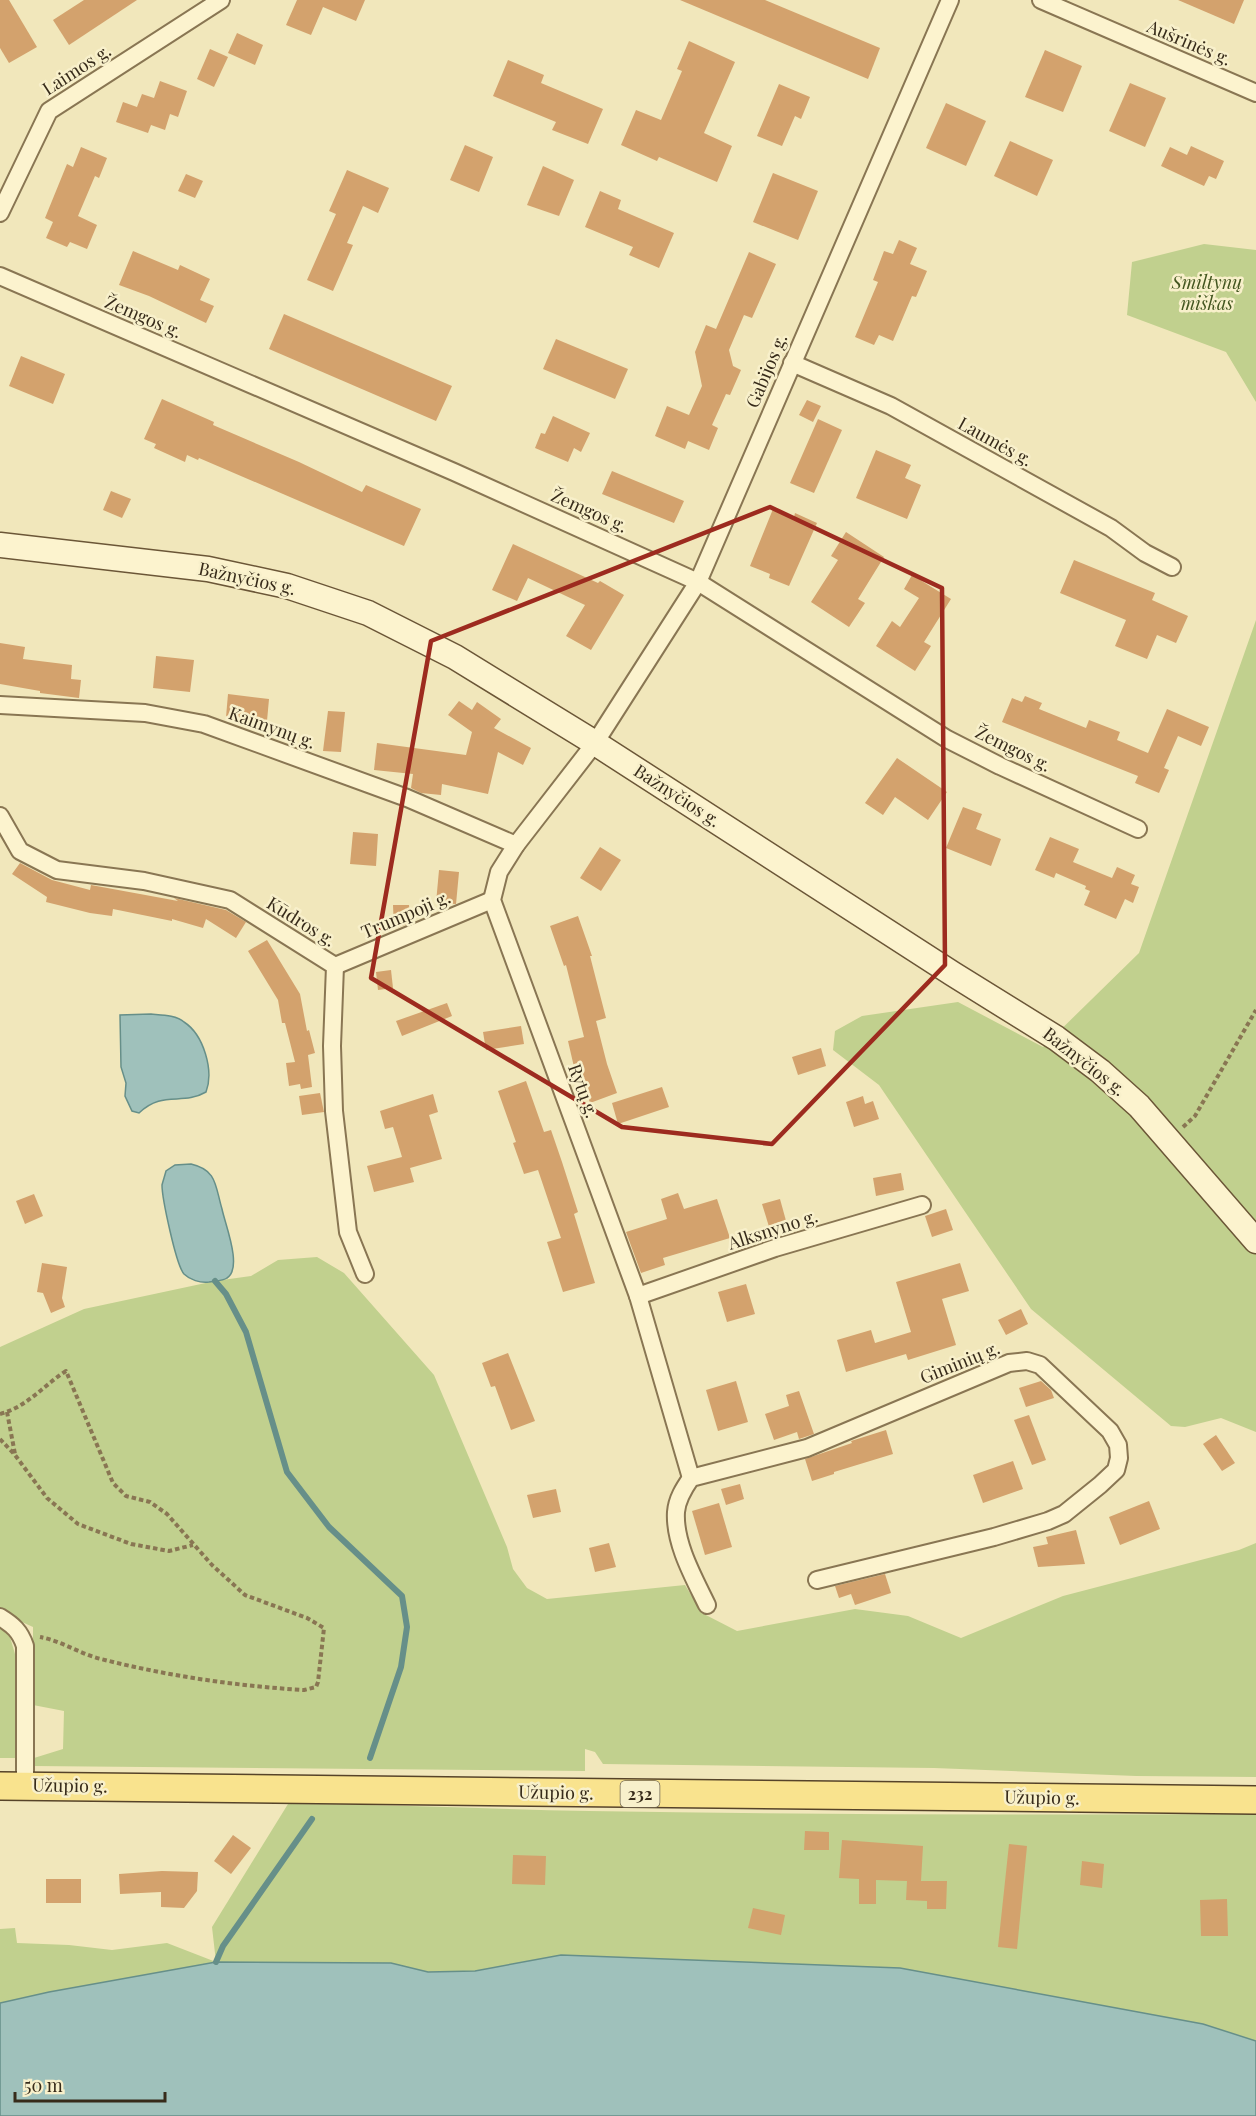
<svg xmlns="http://www.w3.org/2000/svg" width="1256" height="2116" viewBox="0 0 1256 2116" font-family="'Playfair Display',serif">
  <rect width="100%" height="100%" fill="#f1e7bb"/>
  <!-- green -->
  <g fill="#c1d08e">
    <path d="M1204,244L1256,250V402L1226,352L1127,315L1132,262Z"/>
    <path d="M1256,620V1432L1221,1418L1185,1427L1171,1426L1031,1309L879,1085L833,1050L835,1031L862,1016L958,1002L1043,1047L1139,953Z"/>
    <path d="M317,1257L344,1273L434,1375L507,1547L513,1569L527,1588L547,1599L685,1585L702,1613L737,1631L855,1609L908,1616L961,1638L1063,1596L1239,1550L1256,1543V1777L1136,1776L934,1768L603,1764L595,1752L585,1749V1771L33,1766L34,1758L63,1749L64,1711L33,1705V1627L0,1612V1347L84,1309L215,1281L251,1276L278,1260Z"/>
    <path d="M0,1627L10,1637L15,1654L18,1758H0Z"/>
    <path d="M288,1804C389,1804 489,1809 589,1811C812,1815 1034,1815 1256,1814V2041L1203,2024L561,1955L475,1971L428,1972L390,1963L216,1962L49,1992L0,2003V1929L15,1928L17,1943L69,1945L112,1950L167,1943L216,1962L212,1927Z"/>
  </g>
  <!-- water -->
  <g fill="#9fc1bb" stroke="#668f89" stroke-width="1.5">
    <path d="M151,1014C162,1015 176,1015 184,1022C204,1035 214,1071 206,1092C182,1106 163,1090 139,1113L132,1111L125,1096L126,1083L121,1067L120,1015Z"/>
    <path d="M191,1164C217,1170 215,1185 222,1209C225,1224 243,1268 227,1278C223,1281 214,1281 209,1282C200,1283 190,1280 184,1274C176,1265 162,1198 162,1185C163,1181 165,1175 166,1171L175,1165Z"/>
    <path d="M561,1955L900,1968L1203,2024L1256,2041V2116H0V2003L49,1992L216,1962L391,1963L428,1972L475,1971Z"/>
  </g>
  <g fill="none" stroke-linecap="round" stroke-linejoin="round">
    <!-- stream -->
    <g stroke="#668f89" stroke-width="6">
      <path d="M215,1281L226,1294L246,1332L287,1472L329,1527L402,1596L407,1627L401,1667L370,1758"/>
      <path d="M216,1962L223,1946L312,1819"/>
    </g>
  </g>
  <!-- building -->
  <g fill="#d3a26d">
    <path d="M0,0H9L37,47L9,63L0,48Z"/>
    <path d="M84,0H137L69,45L53,20Z"/>
    <path d="M297,0H365L356,21L323,7L311,35L286,25Z"/>
    <path d="M680,0H765L880,48L868,79Z"/>
    <path d="M1178,0H1244L1234,24Z"/>
    <path d="M237,33L263,45L255,65L228,53Z"/>
    <path d="M689,41L735,62L704,133L732,146L717,182L659,157L657,161L621,145L636,110L661,120L682,71L677,69Z"/>
    <path d="M210,49L228,57L214,87L197,79Z"/>
    <path d="M1045,50L1082,66L1063,112L1025,97Z"/>
    <path d="M508,60L544,75L541,83L603,109L588,144L552,130L556,122L493,96Z"/>
    <path d="M160,81L187,91L178,117L170,114L165,130L151,125L148,133L116,122L123,102L137,107L142,94L154,98Z"/>
    <path d="M1130,83L1166,98L1145,147L1109,131Z"/>
    <path d="M779,84L810,97L801,119L795,116L782,146L757,136Z"/>
    <path d="M946,103L986,121L966,166L926,148Z"/>
    <path d="M1010,141L1053,160L1037,196L994,176Z"/>
    <path d="M465,145L493,157L479,192L450,180Z"/>
    <path d="M1191,146L1224,161L1216,179L1209,176L1204,186L1161,166L1170,147L1187,155Z"/>
    <path d="M81,147L107,158L99,178L95,176L78,216L97,225L87,249L70,242L67,247L46,238L53,222L45,218L67,164L73,167Z"/>
    <path d="M543,166L574,180L559,216L527,205Z"/>
    <path d="M347,170L389,188L378,213L363,206L347,243L353,245L333,291L307,280L336,214L329,211Z"/>
    <path d="M773,173L818,191L798,240L753,222Z"/>
    <path d="M186,174L203,181L195,198L178,191Z"/>
    <path d="M600,191L621,200L618,209L674,233L659,268L629,255L633,247L585,227Z"/>
    <path d="M899,240L917,248L910,264L927,271L916,297L912,296L893,341L879,335L874,345L855,337L878,282L873,280L884,251L893,254Z"/>
    <path d="M133,251L178,270L180,265L210,279L200,300L214,306L206,323L149,296L119,285Z"/>
    <path d="M749,252L776,264L752,318L744,315L729,350L733,366L741,370L730,395L726,394L712,425L718,428L709,450L688,441L685,449L655,436L667,406L689,415L702,386L695,352L706,325L716,329Z"/>
    <path d="M284,314L452,386L436,421L269,349Z"/>
    <path d="M556,339L628,369L615,399L543,369Z"/>
    <path d="M21,356L65,374L53,404L9,386Z"/>
    <path d="M162,399L214,422L213,425L299,462L362,492L366,485L421,509L404,546L199,458L198,460L187,455L185,462L154,448L156,444L144,439Z"/>
    <path d="M807,400L821,406L813,422L799,415Z"/>
    <path d="M553,416L590,433L581,452L574,448L568,462L535,448L541,433L545,434Z"/>
    <path d="M818,419L842,430L814,493L790,483Z"/>
    <path d="M876,450L911,465L905,478L921,485L907,519L856,498Z"/>
    <path d="M612,471L684,501L674,523L602,494Z"/>
    <path d="M111,491L131,499L122,518L103,510Z"/>
    <path d="M773,509L794,517L795,513L817,523L789,586L769,578L770,574L750,566Z"/>
    <path d="M846,532L884,557L858,599L865,603L849,627L811,602L838,560L831,556Z"/>
    <path d="M513,544L598,583L600,581L624,595L591,650L566,636L585,605L528,578L517,601L492,590Z"/>
    <path d="M1074,560L1155,593L1152,600L1188,616L1176,643L1157,635L1147,659L1115,646L1126,620L1060,593Z"/>
    <path d="M912,575L951,599L924,642L931,646L915,671L876,646L892,621L900,627L919,598L904,589Z"/>
    <path d="M0,643L25,647L23,659L72,665L71,679L81,680L79,698L40,693V691L0,684Z"/>
    <path d="M156,656L194,660L190,692L153,688Z"/>
    <path d="M228,694L269,699L267,721L226,717Z"/>
    <path d="M1025,696L1042,703L1039,709L1086,728L1089,720L1120,732L1117,740L1148,753L1167,709L1209,727L1201,746L1178,736L1164,768L1169,770L1159,793L1135,783L1138,776L1002,722L1012,698L1022,702Z"/>
    <path d="M459,701L472,710L477,702L501,719L494,728L531,748L523,765L498,752L488,794L442,784L441,795L421,793L411,788L413,774L374,770L377,743L466,755L472,732L448,715Z"/>
    <path d="M328,711L345,712L341,752L323,751Z"/>
    <path d="M897,758L947,792L928,820L895,797L883,815L865,803Z"/>
    <path d="M963,807L982,814L976,829L1001,839L991,866L946,848Z"/>
    <path d="M353,832L378,834L376,866L350,864Z"/>
    <path d="M1050,837L1079,849L1073,862L1112,878L1117,867L1135,875L1131,884L1139,887L1133,903L1125,899L1116,919L1084,905L1090,891L1085,889L1086,886L1056,873L1054,878L1035,870Z"/>
    <path d="M600,847L621,860L601,891L580,878Z"/>
    <path d="M20,863L52,880L90,890L91,885L178,901L174,898L226,910L246,922L236,938L206,919L203,928L172,919V921L113,909L112,916L90,913L46,902L47,897L12,874Z"/>
    <path d="M439,870L459,872L456,904L436,903Z"/>
    <path d="M393,905H409L410,923L394,929Z"/>
    <path d="M578,916L592,956H590L606,1018L596,1021L607,1064L617,1093L590,1103L578,1066L574,1067L568,1041L584,1037L566,965L564,966L550,926Z"/>
    <path d="M267,940L300,994L307,1031L309,1030L315,1053L308,1055L312,1087L301,1089L300,1084L289,1086L286,1063L295,1062L285,1023H282L278,1000L248,951Z"/>
    <path d="M391,970L393,988L378,990L376,972Z"/>
    <path d="M447,1003L452,1016L402,1036L396,1021Z"/>
    <path d="M521,1026L524,1044L486,1050L483,1032Z"/>
    <path d="M821,1048L826,1066L798,1075L792,1057Z"/>
    <path d="M526,1081L544,1132L551,1130L562,1162L578,1212L574,1214L595,1283L563,1292L547,1242L561,1238L538,1170L524,1174L513,1143L516,1142L498,1091Z"/>
    <path d="M662,1087L669,1107L618,1124L612,1103Z"/>
    <path d="M320,1093L324,1112L302,1115L299,1096Z"/>
    <path d="M433,1094L438,1112L429,1115L442,1159L410,1168L414,1182L374,1192L367,1166L402,1157L393,1127L385,1129L380,1111Z"/>
    <path d="M863,1096L865,1104L873,1101L879,1119L854,1127L846,1102Z"/>
    <path d="M901,1173L904,1190L876,1196L873,1178Z"/>
    <path d="M678,1193L684,1209L717,1199L730,1238L663,1258L665,1265L641,1273L626,1232L667,1219L661,1199Z"/>
    <path d="M34,1194L43,1216L25,1224L16,1201Z"/>
    <path d="M780,1199L788,1228L771,1233L762,1204Z"/>
    <path d="M946,1209L953,1230L932,1237L925,1216Z"/>
    <path d="M42,1263L67,1267L62,1298L65,1307L51,1313L43,1293L37,1292Z"/>
    <path d="M960,1263L969,1291L942,1299L956,1345L908,1360L906,1354L846,1372L837,1340L871,1330L875,1343L911,1332L896,1282Z"/>
    <path d="M746,1284L755,1314L727,1322L718,1292Z"/>
    <path d="M1021,1309L1028,1324L1006,1335L998,1320Z"/>
    <path d="M508,1353L535,1421L511,1430L495,1386L491,1387L482,1363Z"/>
    <path d="M736,1381L748,1422L718,1431L706,1390Z"/>
    <path d="M1041,1381L1051,1390L1054,1398L1026,1407L1019,1388Z"/>
    <path d="M799,1391L814,1434L799,1439L797,1432L774,1440L765,1414L789,1406L786,1395Z"/>
    <path d="M1029,1415L1046,1460L1032,1465L1014,1420Z"/>
    <path d="M886,1430L893,1454L834,1472V1474L812,1481L805,1459L852,1443L851,1441Z"/>
    <path d="M1216,1435L1235,1463L1222,1471L1203,1444Z"/>
    <path d="M1013,1461L1023,1489L983,1503L973,1475Z"/>
    <path d="M740,1484L744,1499L726,1505L721,1489Z"/>
    <path d="M556,1489L561,1512L533,1518L527,1495Z"/>
    <path d="M1149,1501L1160,1529L1120,1545L1109,1517Z"/>
    <path d="M719,1503L732,1547L705,1555L692,1511Z"/>
    <path d="M1076,1530L1085,1564L1038,1567L1033,1547L1048,1544L1046,1537Z"/>
    <path d="M609,1543L616,1567L595,1572L589,1548Z"/>
    <path d="M885,1574L891,1593L855,1605L851,1594L839,1598L835,1586Z"/>
    <path d="M805,1831L829,1832V1850H804Z"/>
    <path d="M233,1835L251,1848L231,1874L214,1861Z"/>
    <path d="M842,1840L923,1846L921,1881H947L946,1909H927V1901L906,1900L907,1881L876,1880V1904H859V1879L839,1878Z"/>
    <path d="M1009,1844L1027,1846L1017,1949L998,1947Z"/>
    <path d="M513,1855L546,1856L545,1885L512,1884Z"/>
    <path d="M1082,1861L1104,1864L1102,1888L1080,1885Z"/>
    <path d="M162,1871L198,1872L197,1891L184,1908L161,1907V1892L120,1894L119,1874Z"/>
    <rect x="46" y="1879" width="35" height="24"/>
    <path d="M1227,1899L1228,1936H1201L1200,1900Z"/>
    <path d="M753,1908L785,1915L781,1935L748,1928Z"/>
  </g>
  <g fill="none" stroke-linecap="round" stroke-linejoin="round">
    <defs>
      <g id="minor">
        <path d="M1041,0L1256,93"/>
        <path d="M0,213L49,111L221,0"/>
        <path d="M0,276L454,472L698,582L947,739L1000,766L1138,829"/>
        <path d="M792,363L891,406L1111,528L1145,553L1172,567"/>
        <path d="M0,705L145,713L204,724L407,798L516,845"/>
        <path d="M0,816L20,851L57,870L144,881L230,900L335,966L332,1046L334,1111L348,1232L365,1274"/>
        <path d="M335,966L492,900"/>
        <path d="M638,1296L775,1248L922,1205"/>
        <path d="M691,1478L638,1296L492,900L499,872L516,845L595,743L698,582L950,0"/>
        <path d="M707,1605C694,1578 674,1543 676,1512C677,1499 684,1488 691,1478L807,1448L1009,1363L1027,1361L1040,1365L1110,1431L1118,1445L1119,1458L1116,1470L1100,1485L1064,1514L1048,1521L994,1537L817,1580"/>
        <path d="M0,1617C13,1625 20,1631 25,1646V1786"/>
      </g>
      <path id="secondary" d="M0,545L208,569L287,586L368,613L455,657L595,743L953,974L1056,1038L1100,1071L1139,1106L1256,1241"/>
      <path id="primary" d="M0,1786L1256,1800"/>
    </defs>
    <!-- minor casing -->
    <use href="#minor" stroke="#897653" stroke-width="20"/>
    <!-- secondary casing -->
    <use href="#secondary" stroke="#6b5637" stroke-width="27"/>
    <!-- primary casing -->
    <use href="#primary" stroke="#564329" stroke-width="30"/>
    <!-- path -->
    <g stroke="#897653" stroke-width="4" stroke-dasharray="4.5 3" stroke-linecap="butt">
      <path d="M1183,1127L1195,1116L1256,1010"/>
      <path d="M7,1412L15,1454"/>
      <path d="M0,1414C27,1407 44,1385 66,1371L113,1483L126,1496L150,1502L167,1514L212,1565L245,1595L307,1618L324,1628L318,1682L316,1687L304,1690C236,1686 168,1676 101,1659C80,1654 62,1641 40,1637"/>
      <path d="M0,1439L15,1455L47,1498L78,1524L131,1544L169,1551L193,1545"/>
    </g>
    <!-- minor -->
    <use href="#minor" stroke="#fcf3ce" stroke-width="16"/>
    <!-- secondary -->
    <use href="#secondary" stroke="#fcf3ce" stroke-width="24"/>
    <!-- primary -->
    <use href="#primary" stroke="#f9e38e" stroke-width="27"/>
  </g>
  <!-- marked area -->
  <path fill="none" stroke="#9d2b1f" stroke-width="4.5" stroke-linejoin="round" d="M770,507L942,588L945,965L772,1144L622,1127L371,978L431,641Z"/>
  <g text-anchor="middle" stroke-width="5" stroke-linejoin="round" paint-order="stroke">
    <!-- shield labels -->
    <rect fill="#f8f0cb" stroke="#71664f" stroke-width="1.5" x="620.5" y="1781" width="39" height="26" rx="4.5"/>
    <g font-size="16" font-weight="bold" fill="#372b1a">
      <text x="640" y="1800">232</text>
    </g>
    <!-- street labels -->
    <g font-size="18" fill="#372b1a" stroke="#f8f0cb">
      <text transform="translate(1189 43) rotate(23)" y="6">Aušrinės g.</text>
      <text transform="translate(77 70) rotate(-33)" y="6">Laimos g.</text>
      <text transform="translate(143 317) rotate(23)" y="6">Žemgos g.</text>
      <text transform="translate(767 371) rotate(-67)" y="6">Gabijos g.</text>
      <text transform="translate(995 442) rotate(29)" y="6">Laumės g.</text>
      <text transform="translate(589 511) rotate(24)" y="6">Žemgos g.</text>
      <text transform="translate(247 579) rotate(12)" y="6">Bažnyčios g.</text>
      <text transform="translate(272 728) rotate(20)" y="6">Kaimynų g.</text>
      <text transform="translate(1013 749) rotate(26)" y="6">Žemgos g.</text>
      <text transform="translate(677 796) rotate(33)" y="6">Bažnyčios g.</text>
      <text transform="translate(406 915) rotate(-23)" y="6">Trumpoji g.</text>
      <text transform="translate(301 922) rotate(32)" y="6">Kūdros g.</text>
      <text transform="translate(1084 1062) rotate(38)" y="6">Bažnyčios g.</text>
      <text transform="translate(583 1091) rotate(70)" y="6">Rytų g.</text>
      <text transform="translate(773 1230) rotate(-18)" y="6">Alksnyno g.</text>
      <text transform="translate(960 1363) rotate(-22)" y="6">Giminių g.</text>
      <text transform="translate(70 1786) rotate(1)" y="6">Užupio g.</text>
      <text transform="translate(556 1793) rotate(1)" y="6">Užupio g.</text>
      <text transform="translate(1042 1798) rotate(1)" y="6">Užupio g.</text>
    </g>
    <!-- park labels -->
    <g font-size="18" font-style="italic" fill="#42551f" stroke="#f8f0cb">
      <text x="1207" y="289">Smiltynų<tspan x="1207" dy="21">miškas</tspan></text>
    </g>
  </g>
  <!-- scale -->
  <path d="M15 2092v9h150v-9" fill="none" stroke="#372b1a" stroke-width="3"/>
  <text x="24" y="2092" font-size="18" fill="#372b1a" stroke="#f8f0cb" stroke-width="4.5" paint-order="stroke">50 m</text>
</svg>
